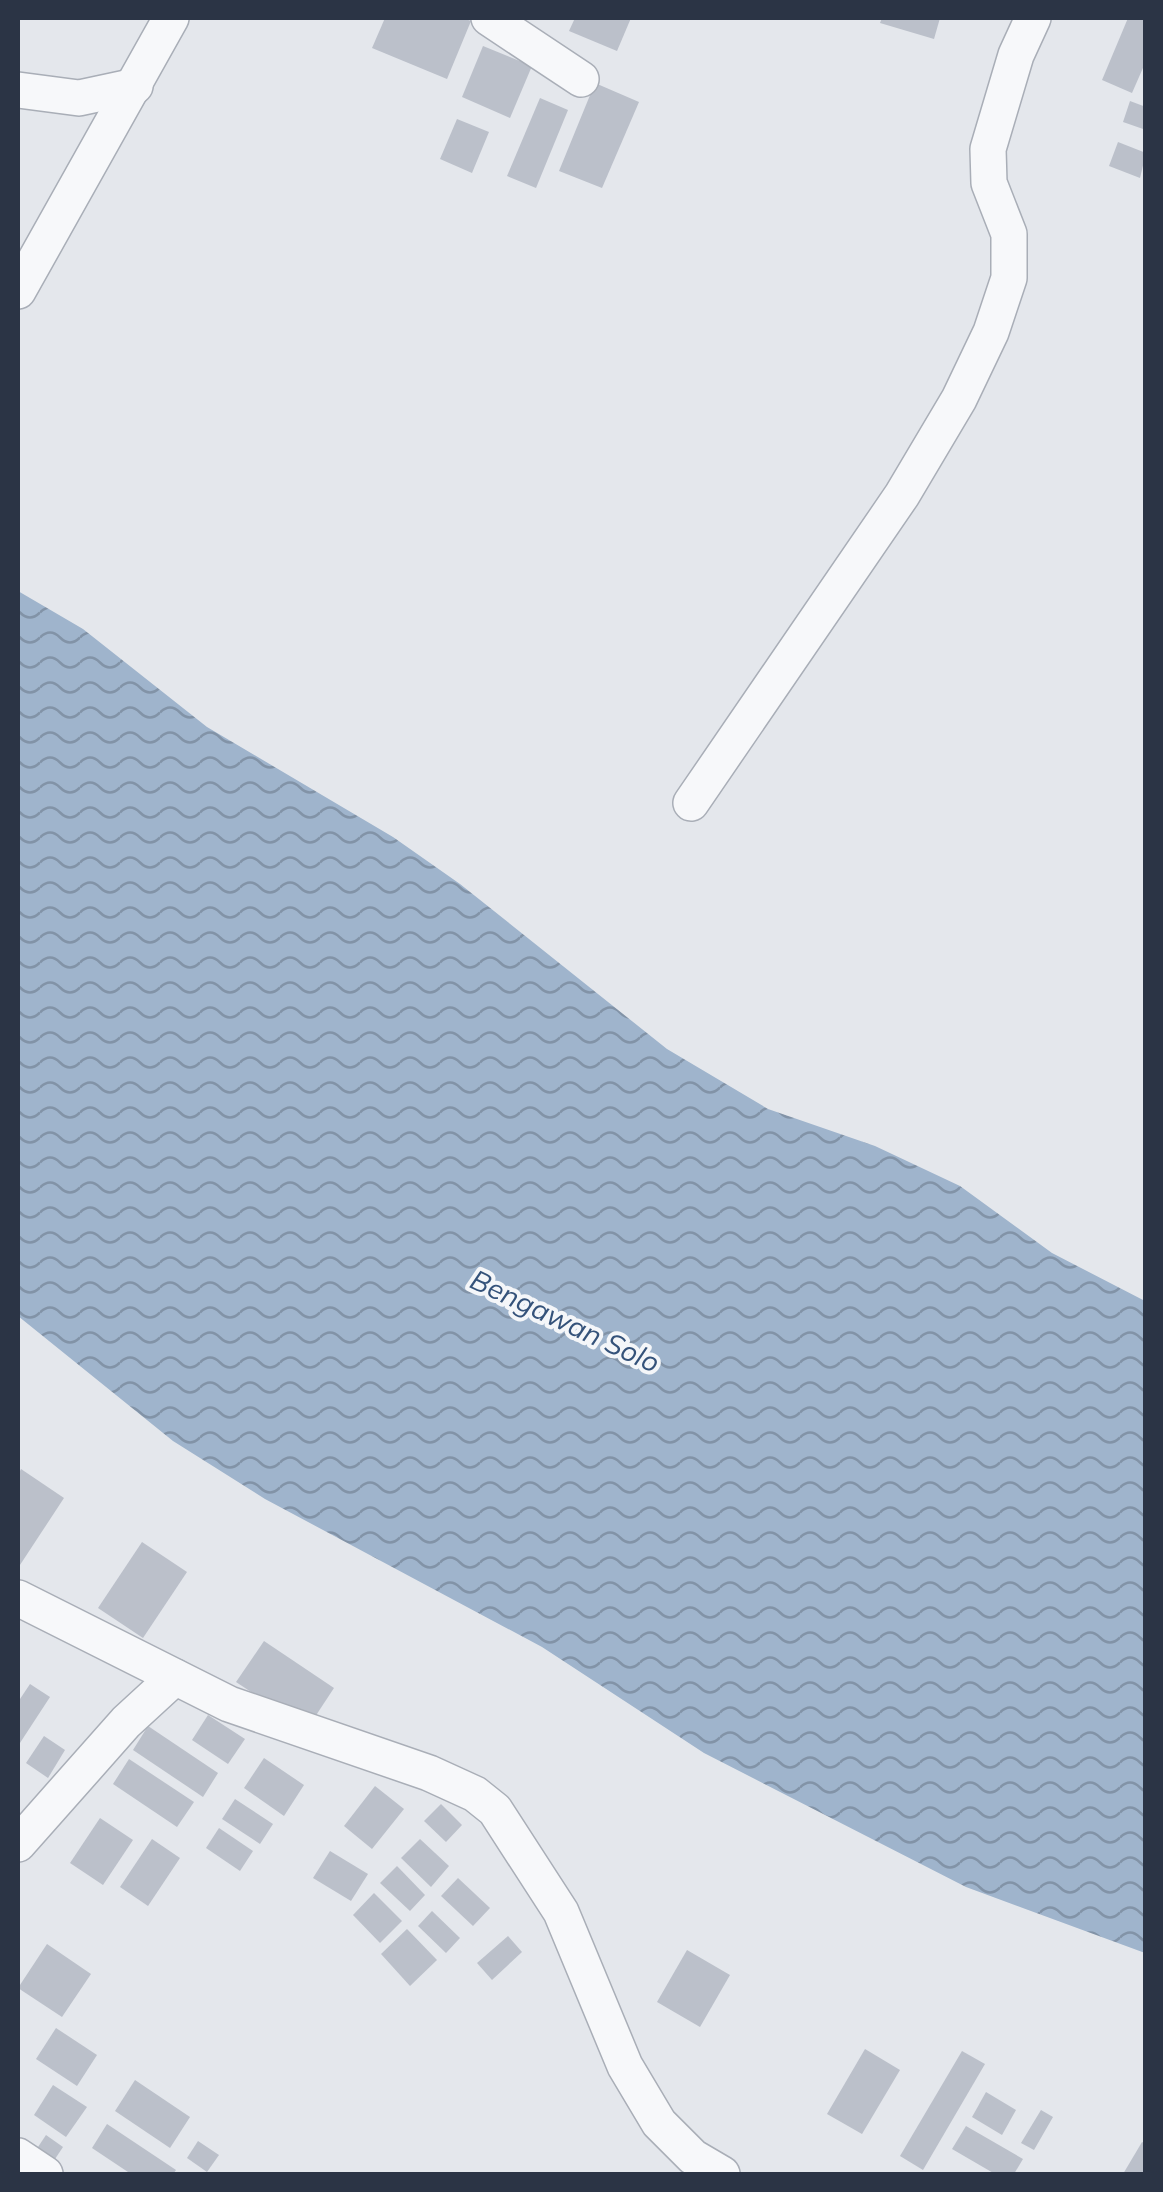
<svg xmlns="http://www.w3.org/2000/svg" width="1163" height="2192" viewBox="0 0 1163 2192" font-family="Mulish,sans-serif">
  <defs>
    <pattern id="water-waves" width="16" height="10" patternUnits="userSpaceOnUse" patternTransform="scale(2.5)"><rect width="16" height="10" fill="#9fb4cc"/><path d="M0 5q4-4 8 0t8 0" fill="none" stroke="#8293a7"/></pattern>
  </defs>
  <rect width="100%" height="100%" fill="#e4e7ec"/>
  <!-- water -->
  <path fill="url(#water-waves)" d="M18,591L83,629L207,727L393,837L460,884L667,1049L768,1109L875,1146L960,1186L1052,1253L1145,1301V1953L966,1887L704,1753L542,1647L265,1499L173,1441L18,1316Z"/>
  <!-- building -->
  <g fill="#bbc0ca">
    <path d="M385,18H463L471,21L447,79L372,48Z"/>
    <path d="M575,18H631L617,51L569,31Z"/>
    <path d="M882,18H940L934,39L880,23Z"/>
    <path d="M1128,18L1146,20V61L1132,93L1102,80Z"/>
    <path d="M483,46L532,66L510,118L462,97Z"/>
    <path d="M595,83L639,102L602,188L559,171Z"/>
    <path d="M540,98L568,110L536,188L507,176Z"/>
    <path d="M1130,101L1146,107V130L1123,122Z"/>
    <path d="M457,119L489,132L472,173L440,159Z"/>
    <path d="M1118,142L1146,153L1140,178L1109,166Z"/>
    <path d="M21,1469L64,1498L18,1568V1475Z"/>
    <path d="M142,1542L187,1572L143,1638L98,1608Z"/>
    <path d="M264,1641L334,1688L307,1729L236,1682Z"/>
    <path d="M30,1684L50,1697L18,1746V1702Z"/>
    <path d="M208,1715L245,1739L228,1764L192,1740Z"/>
    <path d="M148,1726L218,1773L203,1797L133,1750Z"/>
    <path d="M44,1736L65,1750L48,1778L26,1763Z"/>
    <path d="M264,1758L304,1785L284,1816L244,1788Z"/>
    <path d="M129,1759L194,1802L177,1827L113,1784Z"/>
    <path d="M375,1786L404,1809L372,1849L344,1826Z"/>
    <path d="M235,1799L273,1824L260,1844L222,1819Z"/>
    <path d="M441,1804L462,1825L446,1842L424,1821Z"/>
    <path d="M100,1818L133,1840L103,1885L70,1863Z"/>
    <path d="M219,1828L253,1851L240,1871L206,1848Z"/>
    <path d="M152,1839L180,1858L148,1906L120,1887Z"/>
    <path d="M420,1839L449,1866L431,1887L401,1858Z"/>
    <path d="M330,1851L368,1874L351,1901L313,1878Z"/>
    <path d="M397,1866L425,1895L410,1911L380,1883Z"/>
    <path d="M458,1878L490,1908L473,1926L441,1896Z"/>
    <path d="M374,1893L402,1921L380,1943L353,1915Z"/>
    <path d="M432,1911L460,1938L446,1953L418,1926Z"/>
    <path d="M407,1929L437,1960L410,1986L381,1954Z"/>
    <path d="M508,1936L522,1952L492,1980L477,1963Z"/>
    <path d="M47,1944L91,1974L62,2017L18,1988Z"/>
    <path d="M687,1950L730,1975L700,2027L657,2002Z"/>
    <path d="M56,2028L97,2055L77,2086L36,2059Z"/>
    <path d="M865,2049L900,2070L862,2134L827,2114Z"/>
    <path d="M962,2051L985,2064L923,2170L900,2156Z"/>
    <path d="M135,2080L190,2117L170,2148L115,2111Z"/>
    <path d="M53,2085L87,2107L66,2137L34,2115Z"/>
    <path d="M986,2092L1016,2110L1002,2135L972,2117Z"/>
    <path d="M1041,2110L1053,2117L1034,2150L1021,2143Z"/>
    <path d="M107,2124L176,2170L173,2174H131L92,2148Z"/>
    <path d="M966,2126L1023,2159L1014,2174H995L952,2149Z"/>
    <path d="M46,2135L63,2147L53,2162L36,2150Z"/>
    <path d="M198,2141L219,2155L207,2172L187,2158Z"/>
    <path d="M1142,2142L1146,2144V2174H1123Z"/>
  </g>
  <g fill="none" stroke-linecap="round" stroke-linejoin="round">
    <defs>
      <g id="minor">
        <path d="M489,18L581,79"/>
        <path d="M18,90L79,98L135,86"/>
        <path d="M18,291L171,18"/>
        <path d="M691,803L902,495L959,399L991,332L1009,278V234L989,183L988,149L1016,55L1033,18"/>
        <path d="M18,1598L229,1704L429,1773L475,1794L495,1810L561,1912L625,2066L659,2123L693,2157L722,2174"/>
        <path d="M18,1844L126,1722L175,1677"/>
        <path d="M18,2156L45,2174"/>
      </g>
    </defs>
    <!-- minor casing -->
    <use href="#minor" stroke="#a9aeb7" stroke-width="38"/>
    <!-- minor -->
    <use href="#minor" stroke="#f7f8fa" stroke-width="35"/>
  </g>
  <g text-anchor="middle" stroke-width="8" stroke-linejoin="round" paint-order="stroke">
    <!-- water labels -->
    <g font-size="28" font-style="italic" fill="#34527a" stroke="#f4f6f9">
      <text transform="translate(565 1321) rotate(25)" y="10">Bengawan Solo</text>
    </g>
  </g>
  <!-- border -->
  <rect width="1163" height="2192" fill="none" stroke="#2b3445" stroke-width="40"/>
</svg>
